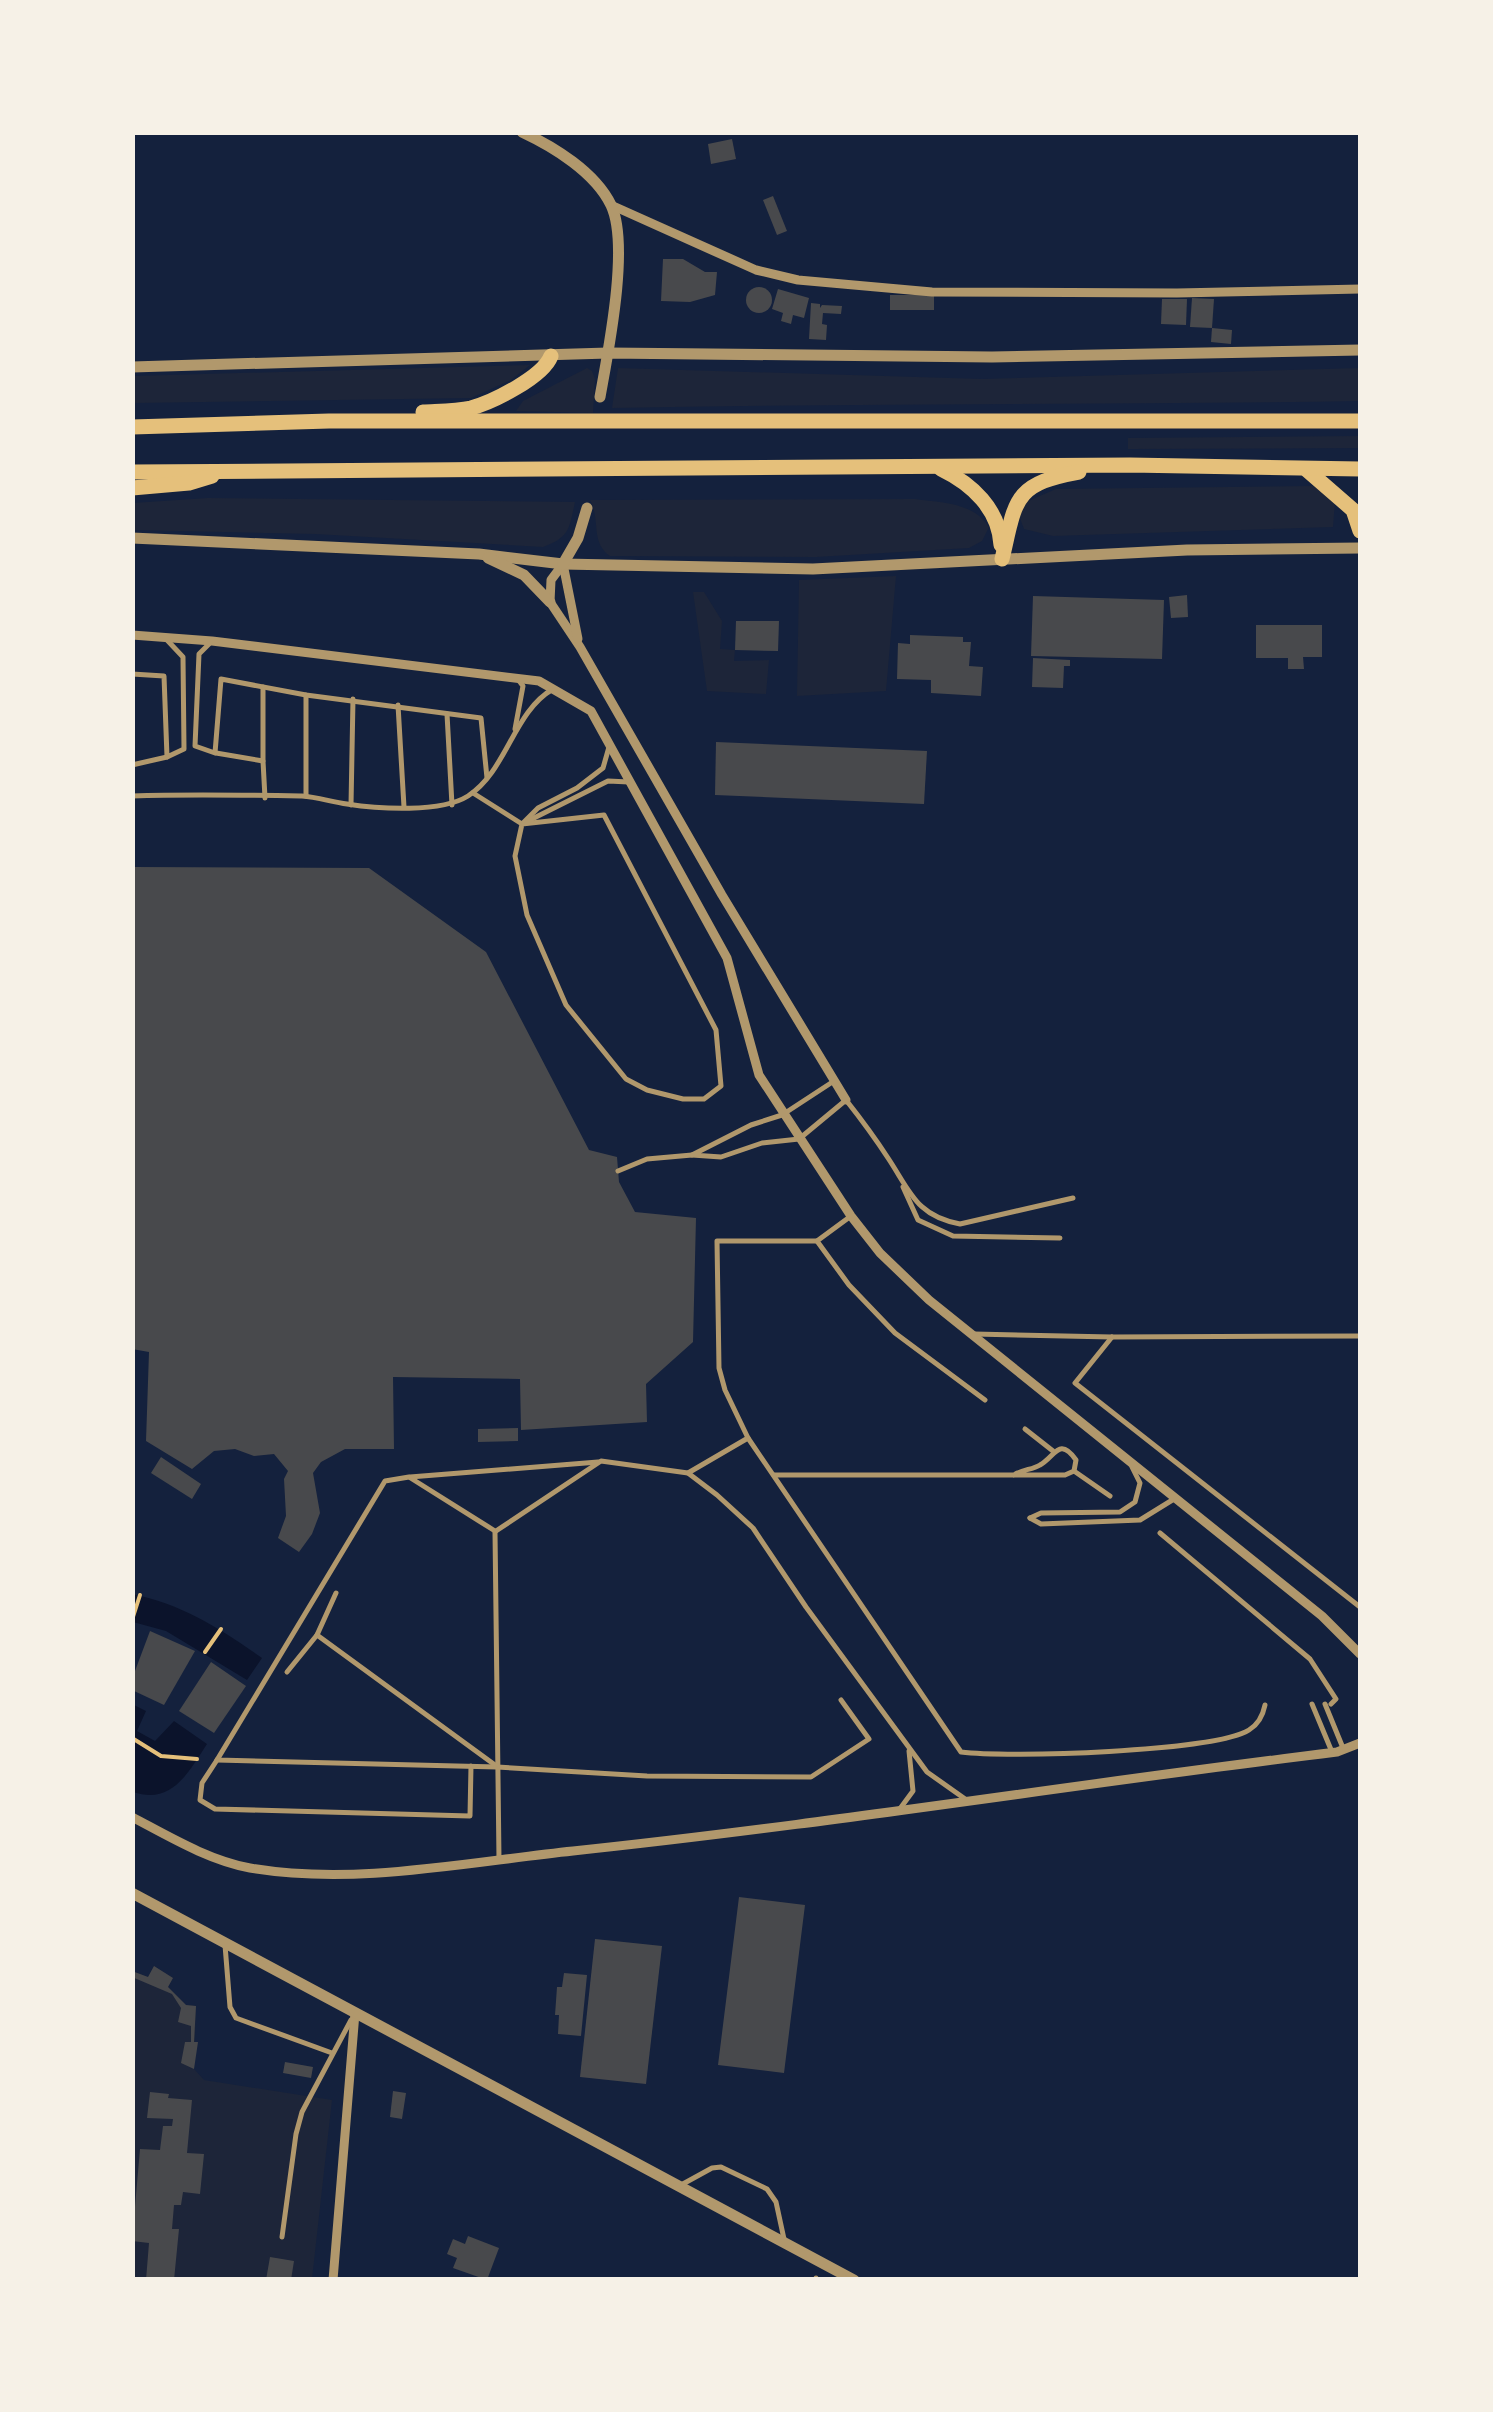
<svg xmlns="http://www.w3.org/2000/svg" width="1493" height="2412" viewBox="0 0 1493 2412" font-family="Commissioner,sans-serif">
  <rect width="100%" height="100%" fill="#14213d"/>
  <!-- green -->
  <g fill="#1d2539">
    <path d="M530,365L511,380L471,398L133,403V376Z"/>
    <path d="M587,368L592,371L595,379L593,413L516,411L523,401Z"/>
    <path d="M618,368L982,379L1360,368V401C1111,405 862,403 612,408Z"/>
    <path d="M1360,436V448L1128,449V438Z"/>
    <path d="M1314,486L1335,501L1333,527L1053,536L1024,529L1018,513L1026,502L1056,489Z"/>
    <path d="M208,498L575,502C569,529 570,537 543,547L315,534L133,530V503Z"/>
    <path d="M915,499C942,503 973,502 989,527L982,541L969,548L816,557L610,556C590,542 601,521 590,500Z"/>
    <path d="M896,576L886,691L797,696L799,580Z"/>
    <path d="M693,592H704L722,621L720,649L735,650L734,661L769,660L766,694L707,691Z"/>
    <path d="M154,1966L173,1978L168,1987L186,2005L196,2006L194,2069L204,2080L332,2100L312,2279H133L132,1971L148,1977Z"/>
  </g>
  <!-- water -->
  <g fill="#0b132b">
    <path d="M132,1594C182,1604 221,1629 262,1658L247,1680L166,1631L133,1622Z"/>
    <path d="M132,1704L146,1711L137,1731L155,1741L174,1721L207,1744C188,1773 172,1805 133,1792Z"/>
  </g>
  <!-- building -->
  <g fill="#48494c">
    <path d="M732,139L736,159L711,164L708,144Z"/>
    <path d="M773,196L787,231L777,235L763,200Z"/>
    <path d="M663,259H683L705,272H717L715,295L690,302L661,301Z"/>
    <circle cx="759" cy="300" r="13"/>
    <path d="M778,289L809,298L804,318L793,315L791,324L781,321L783,313L772,309Z"/>
    <rect x="890" y="295" width="44" height="15"/>
    <path d="M1192,298L1214,299L1212,328L1190,327Z"/>
    <path d="M1162,299H1187L1186,325L1161,324Z"/>
    <path d="M811,303L820,304V308L822,305L842,306L841,314L823,313L822,324L827,325L826,340L809,339Z"/>
    <path d="M1212,328L1232,330L1231,344L1211,342Z"/>
    <path d="M1187,595L1188,617L1171,618L1169,597Z"/>
    <path d="M1033,596L1164,600L1162,659L1031,656Z"/>
    <path d="M736,621H779L778,651L735,650Z"/>
    <path d="M1256,625H1322V657H1303L1304,669H1288V658H1256Z"/>
    <path d="M910,635L963,637V642H971L969,666L983,667L981,696L931,693V680L897,679L898,643L910,644Z"/>
    <path d="M1033,658L1070,660V666H1064L1063,688L1032,687Z"/>
    <path d="M716,742L927,751L924,804L715,795Z"/>
    <path d="M132,867L369,868L486,952L589,1150L617,1157L619,1182L635,1212L696,1218L693,1342L646,1384L647,1422L521,1430L520,1379L393,1377L394,1449H345L321,1462L313,1473L320,1513L312,1534L299,1552L278,1538L286,1516L284,1479L288,1471L274,1454L254,1456L235,1449L214,1451L192,1469L146,1441L149,1352L132,1349Z"/>
    <path d="M518,1428V1441L478,1442V1429Z"/>
    <path d="M161,1457L201,1484L192,1499L151,1473Z"/>
    <path d="M150,1631L195,1651L164,1705L132,1690V1679Z"/>
    <path d="M211,1662L246,1686L214,1733L179,1711Z"/>
    <path d="M739,1897L805,1905L784,2073L718,2065Z"/>
    <path d="M595,1939L662,1946L646,2084L580,2077Z"/>
    <path d="M154,1966L173,1978L168,1987L186,2005L196,2006L194,2042H198L194,2069L181,2063L185,2042H191V2026L178,2022L181,2008L172,1994L132,1977V1971L148,1977Z"/>
    <path d="M564,1973L587,1975L581,2036L558,2034L559,2015H555L557,1987H562Z"/>
    <path d="M285,2062L313,2067L311,2078L283,2073Z"/>
    <path d="M393,2091L406,2093L402,2119L390,2117Z"/>
    <path d="M150,2092L169,2094L168,2098L192,2100L187,2153L204,2154L200,2194L183,2192L181,2205H174L172,2229H179L174,2280H146L149,2243L132,2241L140,2149L160,2150L163,2126H172L173,2119L147,2118Z"/>
    <path d="M468,2236L499,2248L487,2280L453,2268L457,2258L447,2254L453,2239L465,2244Z"/>
    <path d="M270,2257L294,2261L291,2280H266Z"/>
  </g>
  <g fill="none" stroke-linecap="round" stroke-linejoin="round">
    <!-- path -->
    <g stroke="#e5c07b" stroke-width="4">
      <path d="M132,1620L140,1595"/>
      <path d="M205,1652L221,1629"/>
      <path d="M132,1738L161,1756L197,1759"/>
    </g>
    <!-- service -->
    <g stroke="#b1986c" stroke-width="5">
      <path d="M211,642L199,654L195,746L215,753L221,679L306,695L481,718L487,778"/>
      <path d="M132,674L164,676L167,757L184,749L183,657L167,640"/>
      <path d="M398,705L404,807"/>
      <path d="M447,714L452,805"/>
      <path d="M515,729L523,686L517,678"/>
      <path d="M216,753L263,761V687"/>
      <path d="M263,761L265,798"/>
      <path d="M132,765L167,757"/>
      <path d="M473,793L522,824L604,815L716,1030L721,1086L704,1099H683L647,1090L626,1079L566,1005L527,915L515,856L522,824L538,808L577,788L603,768L609,747"/>
      <path d="M132,796C189,794 245,795 302,796C317,797 332,802 347,804C379,809 441,813 468,796C507,771 513,712 553,689"/>
      <path d="M306,796V695"/>
      <path d="M351,805L353,699"/>
      <path d="M530,820L608,781L629,782"/>
      <path d="M834,1081L782,1115L751,1125L692,1155L721,1157L762,1143L799,1139L846,1100C861,1119 875,1138 888,1158C910,1191 916,1216 960,1224L1073,1198"/>
      <path d="M618,1171L647,1159L692,1155"/>
      <path d="M903,1187L918,1220L953,1236L1060,1238"/>
      <path d="M851,1216L817,1241L849,1285L895,1333L985,1400"/>
      <path d="M817,1241H717L719,1368L725,1390L748,1438L961,1752C1007,1758 1214,1752 1249,1730C1259,1724 1263,1715 1265,1705"/>
      <path d="M974,1334L1112,1337L1360,1336"/>
      <path d="M1112,1337L1075,1383L1360,1607"/>
      <path d="M1025,1429L1053,1451"/>
      <path d="M1074,1471L1110,1496"/>
      <path d="M688,1473L748,1438"/>
      <path d="M774,1475H1065L1074,1471L1076,1460C1059,1436 1055,1457 1040,1465C1032,1470 1023,1469 1014,1475"/>
      <path d="M410,1477L598,1462"/>
      <path d="M1030,1518L1041,1524L1140,1520L1174,1499"/>
      <path d="M1030,1518L1041,1513L1120,1512L1135,1502L1140,1483L1132,1467"/>
      <path d="M495,1531L409,1477L385,1481L217,1760L497,1767L647,1776L811,1777L869,1739L841,1700"/>
      <path d="M496,1531L601,1461L688,1473L717,1495L753,1528L806,1607L927,1772L968,1801"/>
      <path d="M495,1532L499,1859"/>
      <path d="M1160,1533L1310,1659L1336,1699L1331,1704"/>
      <path d="M317,1635L495,1765"/>
      <path d="M287,1672L317,1635L336,1593"/>
      <path d="M1312,1704L1332,1752"/>
      <path d="M1325,1704L1343,1748"/>
      <path d="M217,1760L202,1783L200,1800L215,1809L470,1816L471,1766"/>
      <path d="M899,1810L913,1791L909,1751"/>
      <path d="M225,1945L230,2007L236,2018L332,2053"/>
      <path d="M681,2185L712,2168L721,2167L767,2189L776,2202L784,2239"/>
      <path d="M282,2237L296,2134L302,2112L351,2020"/>
      <path d="M816,2278V2280"/>
    </g>
    <!-- minor -->
    <g stroke="#b1986c" stroke-width="9">
      <path d="M611,205L756,270L798,280L932,292L1177,293L1360,289"/>
      <path d="M563,564L551,580L550,602L580,647L722,895L846,1100"/>
      <path d="M563,564L578,639"/>
      <path d="M132,635L212,641L539,681L591,711L727,958L759,1075L851,1216L880,1253L929,1300L1322,1616L1360,1654"/>
      <path d="M132,1817C170,1837 208,1860 250,1868C355,1886 468,1862 573,1851C829,1824 1082,1783 1337,1752L1360,1743"/>
      <path d="M333,2280L355,2013"/>
    </g>
    <!-- tertiary -->
    <g stroke="#b1986c" stroke-width="11">
      <path d="M522,132C554,147 595,172 611,205C630,245 608,352 600,397"/>
      <path d="M132,367L608,353L992,357L1360,350"/>
      <path d="M132,538L479,554L563,564L813,569L1187,550L1360,548"/>
      <path d="M488,558L524,575L550,602"/>
      <path d="M563,564L578,538L587,508"/>
      <path d="M132,1893L854,2280"/>
    </g>
    <!-- trunk -->
    <g stroke="#e5c07b" stroke-width="15">
      <path d="M423,412C439,411 455,411 471,408C493,402 543,377 551,356"/>
      <path d="M132,427L329,421H1360"/>
      <path d="M941,469C972,484 999,509 1001,545"/>
      <path d="M1307,470L1353,510L1360,531"/>
      <path d="M132,472L1130,465L1360,469"/>
      <path d="M132,488L189,483L212,476"/>
      <path d="M1002,559C1016,501 1012,484 1079,472"/>
    </g>
  </g>
  <!-- border -->
  <rect width="1493" height="2412" fill="none" stroke="#f6f1e7" stroke-width="270"/>
</svg>
